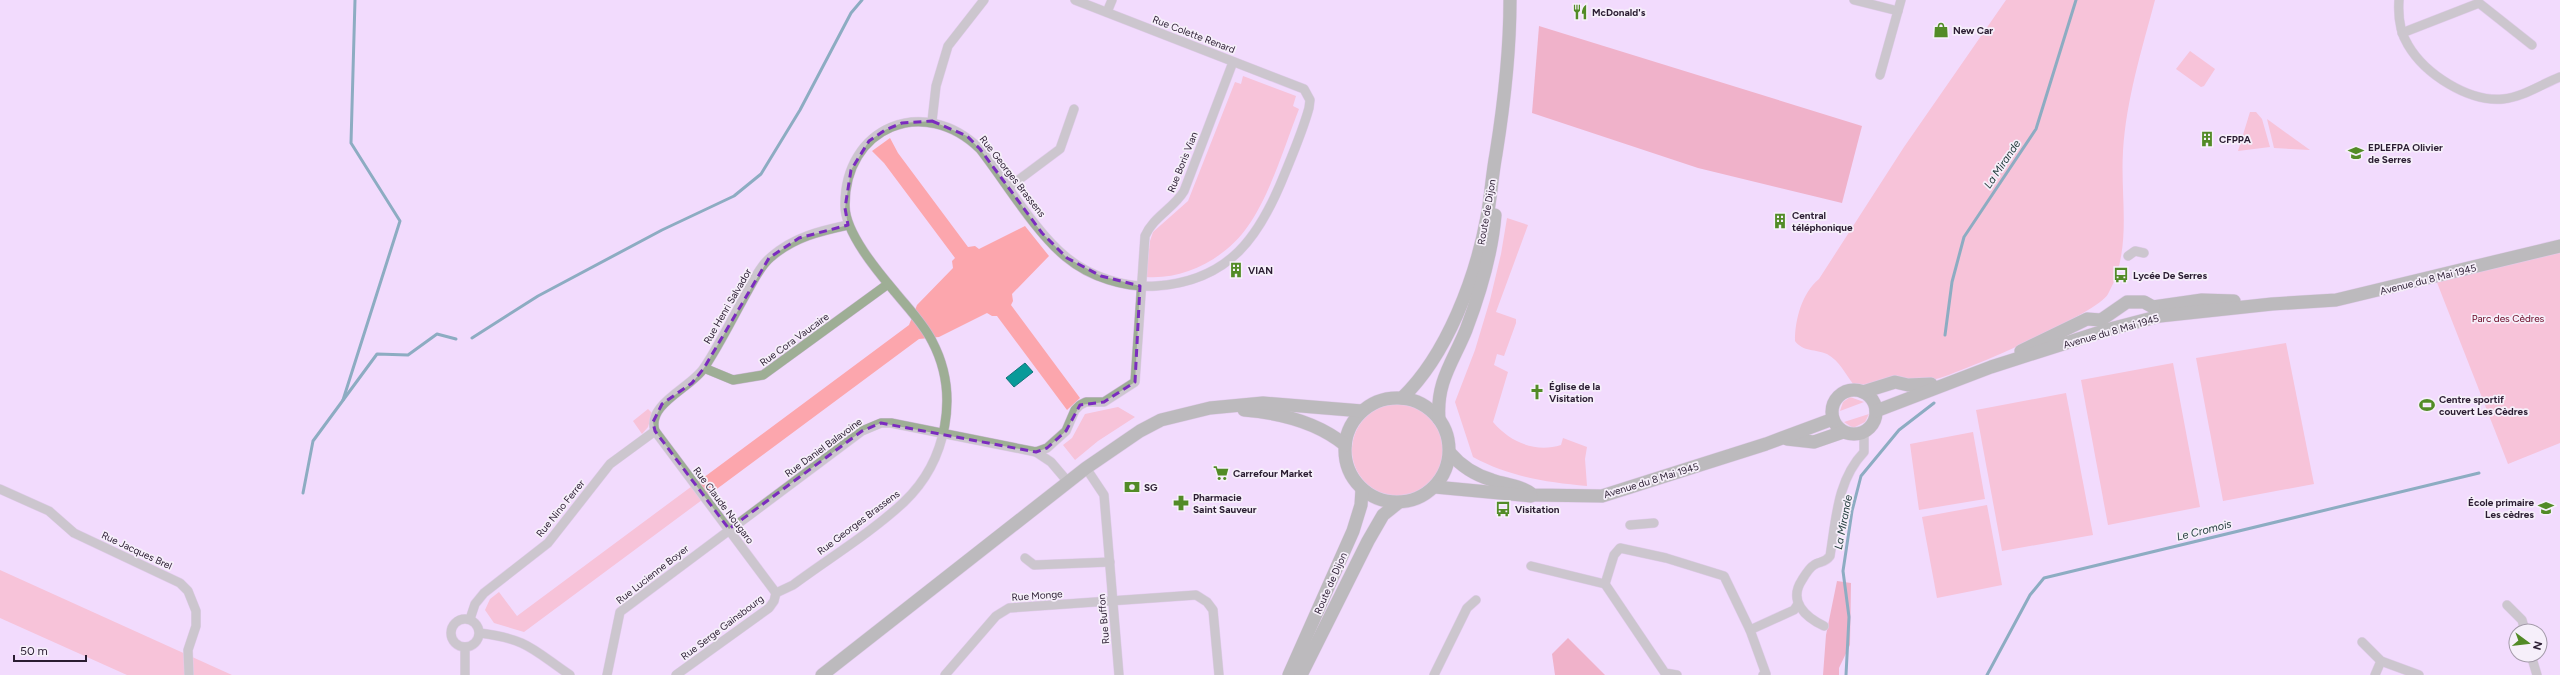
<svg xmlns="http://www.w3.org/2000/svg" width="2560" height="675" viewBox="0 0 2560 675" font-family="Figtree,sans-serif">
  <rect width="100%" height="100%" fill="#f2dbfd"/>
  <!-- green -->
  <g fill="#fca6ad">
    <path d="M2006,0H2155C2142,49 2126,100 2123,151C2120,199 2133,249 2108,294C2097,314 1961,373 1933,380C1910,385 1884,385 1861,387L1854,385C1845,374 1840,361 1827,354C1816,349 1803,352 1795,341C1795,319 1802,293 1819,279L1904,147Z"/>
    <path d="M2190,51L2215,69L2204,86L2201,87L2176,69Z"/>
    <path d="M1243,76L1296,96L1293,106L1299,109C1285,145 1270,195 1248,226C1226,258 1185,280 1146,277L1150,241L1153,232L1188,201L1235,82L1241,84Z"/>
    <path d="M2250,112H2256L2262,119L2270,147L2238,151Z"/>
    <path d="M2267,119L2310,150L2274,148Z"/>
    <path d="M890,138L898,153L968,247L975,246L979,249L1025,226L1049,256L1012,294L1013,301L1011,305L1080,398L1067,410L997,316H992L987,313L939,337L919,339L524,632L494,623L485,610L490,599L499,592L517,616L909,325L917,305L953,268L952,261L955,258L884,163L872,151Z"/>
    <path d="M1507,218L1528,225L1496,312L1516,319V323L1504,356L1497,354L1494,365L1508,372L1493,422C1510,442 1535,453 1561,445L1563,438L1587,447L1585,459L1587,486C1546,482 1510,477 1473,457L1455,402L1475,350L1490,300L1501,254Z"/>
    <path d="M2560,252V443L2508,464L2436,280Z"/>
    <path d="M2286,343L2314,484L2223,501L2196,358Z"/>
    <path d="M2173,363L2200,507L2108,525L2081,380Z"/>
    <path d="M2066,393L2093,535L2002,551L1976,410Z"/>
    <path d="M1850,397L1864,402L1840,411L1843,402Z"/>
    <circle cx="1398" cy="450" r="46"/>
    <path d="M1118,407L1135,417L1098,441L1075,460L1063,445L1072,438L1085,414Z"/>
    <path d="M648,409L652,413L648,427L642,434L633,421Z"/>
    <path d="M1869,414L1865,422L1853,428L1844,422Z"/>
    <path d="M1973,432L1985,499L1919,510L1910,444Z"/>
    <path d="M1987,505L2002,585L1937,598L1922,517Z"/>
    <path d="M0,570L232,675H127L0,618Z"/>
  </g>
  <!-- forest -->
  <g fill="#ed828d">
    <path d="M1539,26L1862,126L1842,203L1698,168L1532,113Z"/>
    <path d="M1837,581L1851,583L1850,645L1839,668V675H1823L1826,635Z"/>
    <path d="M1568,638L1605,675H1555L1552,654Z"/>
  </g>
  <!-- water -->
  <path fill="#099a99" stroke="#13747a" d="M1025,363L1033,372L1014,387L1006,378Z"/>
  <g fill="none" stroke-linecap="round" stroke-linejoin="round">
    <!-- stream -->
    <g stroke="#13747a" stroke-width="3">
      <path d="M1945,335L1952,282L1964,237L2036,129L2076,0"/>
      <path d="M472,338L538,296L662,230L734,196L761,174L800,110L851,13L862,0"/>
      <path d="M343,400L400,221L351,143L355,0"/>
      <path d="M303,493L313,441L377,354L408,355L437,334L456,339"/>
      <path d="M1846,675L1849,617L1843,571L1852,511L1861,476L1899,430L1934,403"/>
      <path d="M1987,675L2030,595L2044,578L2479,473"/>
    </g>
    <defs>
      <g id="street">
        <path d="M1854,0L1898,11"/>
        <path d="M2399,0C2398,15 2399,31 2408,45C2425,74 2468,102 2503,99C2523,97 2542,84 2560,77"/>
        <path d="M1107,12L1112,0"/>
        <path d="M2402,33L2479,3L2532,45"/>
        <path d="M1880,75L1901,0"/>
        <path d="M932,121L936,86L948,46L984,0"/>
        <path d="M1009,187L1060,149L1074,109"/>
        <path d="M2128,256L2135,251L2144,253"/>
        <path d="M704,368L733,380L763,375L888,284"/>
        <path d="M1036,452L1051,462L1068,482"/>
        <path d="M1086,468L1104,495L1119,675"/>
        <path d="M0,489L49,511L74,533L180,583L188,591L196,611V626L188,650L189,675"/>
        <path d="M1630,525L1654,523"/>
        <path d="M1025,558L1034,565L1110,562"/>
        <path d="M1531,566L1605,584L1614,555L1620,548L1666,558L1724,576L1750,630L1766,674L1763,675"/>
        <path d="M1605,584L1665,673L1677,675"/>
        <path d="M776,593L793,585C828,559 872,532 904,502C947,461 960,394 932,341C923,323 908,308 895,292C879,273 845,233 845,206C844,127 924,94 980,149C1005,181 1036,233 1066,257C1090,277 1125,288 1156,286C1230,281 1260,236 1285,173C1294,151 1303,130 1309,108L1310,100L1304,89L1075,0"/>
        <path d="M776,593L655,431C646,404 691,388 704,368C720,344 733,317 747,292C754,280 760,266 771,257C794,237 820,231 848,225"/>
        <path d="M2507,605L2522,620L2525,631"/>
        <circle cx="465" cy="633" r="14"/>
        <path d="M470,619L475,604L484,593L548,543L610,464L655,431"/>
        <path d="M1824,626C1805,617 1788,601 1802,580C1805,575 1809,568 1814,565C1820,561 1825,563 1830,556C1836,520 1837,480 1864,452V432"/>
        <path d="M1750,630L1794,610L1798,604"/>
        <path d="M480,633C528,639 533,650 570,675"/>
        <path d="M2362,642L2381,661L2419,675"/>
        <path d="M465,647V675"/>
        <path d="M2531,655L2537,675"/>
        <path d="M607,675L620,612L862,431L881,423H891L1036,452L1047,448L1066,431L1075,410L1080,405L1086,402H1104L1135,382L1145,236C1153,217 1174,208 1184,191L1233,62"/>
        <path d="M676,675L769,608L774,601L776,593"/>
        <path d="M945,675L996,616L1009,608L1196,595L1207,602L1213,610L1219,675"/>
        <path d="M1434,675L1467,608L1476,600"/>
        <path d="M2375,675L2381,661"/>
      </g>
      <g id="secondary">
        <path d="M2153,307L2202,300L2234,301"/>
        <path d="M2021,351L2087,319L2101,320L2127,302H2144L2153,307"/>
        <circle cx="1854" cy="412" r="22"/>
        <path d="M1863,392L1895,382L1908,385L1931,384"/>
        <circle cx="1397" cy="450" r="52"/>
        <path d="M1402,398C1447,355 1476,277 1487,217C1491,196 1492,175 1496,154C1504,104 1510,51 1510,0"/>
        <path d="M1244,410C1280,413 1317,422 1345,445"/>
        <path d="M1876,411L1991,367L2110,329L2160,316L2272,304L2336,300L2560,246"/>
        <path d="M1439,419C1436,382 1453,362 1466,330C1480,293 1492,253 1495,215"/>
        <path d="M1787,439L1814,442L1843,432"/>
        <path d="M1450,453C1461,466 1475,475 1492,480C1506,485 1521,485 1533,495L1602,496L1766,444L1833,419"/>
        <path d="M1435,487L1531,496"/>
        <path d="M822,675L1086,468L1140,431L1161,420L1210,408L1263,403L1362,411"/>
        <path d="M1289,675L1353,531L1361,505L1362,489"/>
        <path d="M1301,675L1368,541L1383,515L1398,503"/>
      </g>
    </defs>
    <!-- street casing -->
    <use href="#street" stroke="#ceb9d8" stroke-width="10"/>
    <!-- secondary casing -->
    <use href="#secondary" stroke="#ceb9d8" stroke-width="14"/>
    <!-- street -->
    <use href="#street" stroke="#9eae95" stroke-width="9"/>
    <!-- secondary -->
    <use href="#secondary" stroke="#7b926f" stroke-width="13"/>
  </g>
  <!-- marked area -->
  <path d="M0 0H2560V675H0ZM932,121L967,136L980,149L1042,233L1067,258L1101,276L1140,286L1135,382L1104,402L1080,405L1066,431L1047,448L1036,452L881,423L862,431L729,529L655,431L653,422L662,404L692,383L704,368L769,258L799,238L848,225L845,208L851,170L869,141L885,130L902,123Z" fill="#f2dbfd" fill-opacity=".55" fill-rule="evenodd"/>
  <path fill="none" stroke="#7b2cbf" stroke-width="3" stroke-dasharray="8 5" stroke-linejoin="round" d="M932,121L967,136L980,149L1042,233L1067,258L1101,276L1140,286L1135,382L1104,402L1080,405L1066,431L1047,448L1036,452L881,423L862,431L729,529L655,431L653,422L662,404L692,383L704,368L769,258L799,238L848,225L845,208L851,170L869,141L885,130L902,123Z"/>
  <!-- icons -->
  <defs>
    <symbol id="restaurant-bare" viewBox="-9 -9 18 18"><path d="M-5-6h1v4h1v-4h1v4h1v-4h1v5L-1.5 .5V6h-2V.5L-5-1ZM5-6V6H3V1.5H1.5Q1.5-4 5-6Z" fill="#528b26" stroke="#f6effa" stroke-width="2.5" paint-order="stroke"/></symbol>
    <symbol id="shop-bare" viewBox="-9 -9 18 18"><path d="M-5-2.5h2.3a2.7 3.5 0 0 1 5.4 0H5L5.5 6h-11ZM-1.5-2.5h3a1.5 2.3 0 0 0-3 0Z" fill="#528b26" stroke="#f6effa" stroke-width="2.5" paint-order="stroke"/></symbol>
    <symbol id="building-bare" viewBox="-9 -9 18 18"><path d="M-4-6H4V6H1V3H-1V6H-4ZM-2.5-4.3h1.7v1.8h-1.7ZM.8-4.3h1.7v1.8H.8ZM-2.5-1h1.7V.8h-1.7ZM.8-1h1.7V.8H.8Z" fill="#528b26" stroke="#f6effa" stroke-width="2.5" paint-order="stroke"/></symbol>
    <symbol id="school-bare" viewBox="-9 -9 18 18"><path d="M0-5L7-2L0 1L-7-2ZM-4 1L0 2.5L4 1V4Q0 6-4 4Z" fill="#528b26" stroke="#f6effa" stroke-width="2.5" paint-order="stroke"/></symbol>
    <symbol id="bus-bare" viewBox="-9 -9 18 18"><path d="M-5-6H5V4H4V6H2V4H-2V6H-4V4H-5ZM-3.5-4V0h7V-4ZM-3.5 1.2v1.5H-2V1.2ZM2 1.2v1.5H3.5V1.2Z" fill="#528b26" stroke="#f6effa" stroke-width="2.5" paint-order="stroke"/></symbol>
    <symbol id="church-bare" viewBox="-9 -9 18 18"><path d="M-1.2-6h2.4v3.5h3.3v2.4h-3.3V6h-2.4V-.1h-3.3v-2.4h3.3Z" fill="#528b26" stroke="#f6effa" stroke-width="2.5" paint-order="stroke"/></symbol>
    <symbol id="stadium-bare" viewBox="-9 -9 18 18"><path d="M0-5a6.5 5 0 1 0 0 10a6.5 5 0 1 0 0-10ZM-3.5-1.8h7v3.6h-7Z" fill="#528b26" stroke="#f6effa" stroke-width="2.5" paint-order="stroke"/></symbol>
    <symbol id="supermarket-bare" viewBox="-9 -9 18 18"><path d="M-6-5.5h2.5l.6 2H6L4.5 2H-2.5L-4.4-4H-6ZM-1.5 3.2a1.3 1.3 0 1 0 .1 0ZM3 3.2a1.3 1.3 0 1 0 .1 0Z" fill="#528b26" stroke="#f6effa" stroke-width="2.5" paint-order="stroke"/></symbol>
    <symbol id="bank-bare" viewBox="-9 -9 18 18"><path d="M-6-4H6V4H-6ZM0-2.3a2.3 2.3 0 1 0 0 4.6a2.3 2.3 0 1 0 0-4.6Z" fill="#528b26" stroke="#f6effa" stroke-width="2.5" paint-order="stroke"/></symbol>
    <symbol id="pharmacy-bare" viewBox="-9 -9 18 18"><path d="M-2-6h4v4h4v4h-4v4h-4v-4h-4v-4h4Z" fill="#528b26" stroke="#f6effa" stroke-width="2.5" paint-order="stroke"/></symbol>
  </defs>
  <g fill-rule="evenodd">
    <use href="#restaurant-bare" x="1569" y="1" width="22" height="22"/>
    <use href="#shop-bare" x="1930" y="19" width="22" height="22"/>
    <use href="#building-bare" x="2196" y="128" width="22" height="22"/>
    <use href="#school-bare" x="2345" y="142" width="22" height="22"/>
    <use href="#building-bare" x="1769" y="210" width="22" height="22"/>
    <use href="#building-bare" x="1225" y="259" width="22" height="22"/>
    <use href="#bus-bare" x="2110" y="264" width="22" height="22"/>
    <use href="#church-bare" x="1526" y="381" width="22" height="22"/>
    <use href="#stadium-bare" x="2416" y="394" width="22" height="22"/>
    <use href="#supermarket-bare" x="1210" y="462" width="22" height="22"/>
    <use href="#bank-bare" x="1121" y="476" width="22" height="22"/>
    <use href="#pharmacy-bare" x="1170" y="492" width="22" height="22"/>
    <use href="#school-bare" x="2535" y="497" width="22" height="22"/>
    <use href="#bus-bare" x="1492" y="498" width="22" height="22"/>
  </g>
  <g text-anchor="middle" stroke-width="3.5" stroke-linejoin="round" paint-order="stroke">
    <!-- poi labels -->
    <g font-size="10" font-weight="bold" fill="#2a1c31" stroke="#f6effa" text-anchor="start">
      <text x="1592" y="16">McDonald's</text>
      <text x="1953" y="34">New Car</text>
      <text x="2219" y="143">CFPPA</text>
      <text x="2368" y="151">EPLEFPA Olivier<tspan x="2368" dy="12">de Serres</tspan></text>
      <text x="1792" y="219">Central<tspan x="1792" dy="12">téléphonique</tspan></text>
      <text x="1248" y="274">VIAN</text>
      <text x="2133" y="279">Lycée De Serres</text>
      <text x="1549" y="390">Église de la<tspan x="1549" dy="12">Visitation</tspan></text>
      <text x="2439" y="403">Centre sportif<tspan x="2439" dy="12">couvert Les Cèdres</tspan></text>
      <text x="1233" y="477">Carrefour Market</text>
      <text x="1144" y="491">SG</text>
      <text x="1193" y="501">Pharmacie<tspan x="1193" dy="12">Saint Sauveur</tspan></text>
      <text x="2534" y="506" text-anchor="end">École primaire<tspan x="2534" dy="12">Les cèdres</tspan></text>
      <text x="1515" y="513">Visitation</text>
    </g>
    <!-- street labels -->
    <g font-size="10" fill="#2a1c31" stroke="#f6effa">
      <text transform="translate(1194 34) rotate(21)" y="4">Rue Colette Renard</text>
      <text transform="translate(1182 162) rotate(-68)" y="4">Rue Boris Vian</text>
      <text transform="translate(1013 176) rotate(52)" y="4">Rue Georges Brassens</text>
      <text transform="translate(1486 212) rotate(-80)" y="4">Route de Dijon</text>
      <text transform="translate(2428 279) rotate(-14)" y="4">Avenue du 8 Mai 1945</text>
      <text transform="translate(727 306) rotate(-60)" y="4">Rue Henri Salvador</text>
      <text transform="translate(2111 331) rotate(-16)" y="4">Avenue du 8 Mai 1945</text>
      <text transform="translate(794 339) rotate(-36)" y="4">Rue Cora Vaucaire</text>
      <text transform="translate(823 447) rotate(-36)" y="4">Rue Daniel Balavoine</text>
      <text transform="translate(1651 480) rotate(-17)" y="4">Avenue du 8 Mai 1945</text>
      <text transform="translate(724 505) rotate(53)" y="4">Rue Claude Nougaro</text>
      <text transform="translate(560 508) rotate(-51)" y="4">Rue Nino Ferrer</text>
      <text transform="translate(858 522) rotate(-37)" y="4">Rue Georges Brassens</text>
      <text transform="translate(137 550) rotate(25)" y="4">Rue Jacques Brel</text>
      <text transform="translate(652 574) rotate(-38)" y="4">Rue Lucienne Boyer</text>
      <text transform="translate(1330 583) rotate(-66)" y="4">Route de Dijon</text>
      <text transform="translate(1037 595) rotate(-4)" y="4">Rue Monge</text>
      <text transform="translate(1103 619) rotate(-95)" y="4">Rue Buffon</text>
      <text transform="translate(722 627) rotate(-37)" y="4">Rue Serge Gainsbourg</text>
    </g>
    <!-- park labels -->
    <g font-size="10" fill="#680421" stroke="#f6effa">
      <text x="2508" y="322">Parc des Cèdres</text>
    </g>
    <!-- water labels -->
    <g font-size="11" font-style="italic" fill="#233d3d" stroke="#f6effa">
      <text transform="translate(2002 164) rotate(-56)" y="4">La Mirande</text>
      <text transform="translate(1843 522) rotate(-79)" y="4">La Mirande</text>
      <text transform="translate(2204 530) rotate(-14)" y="4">Le Cromois</text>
    </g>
  </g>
  <!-- north arrow -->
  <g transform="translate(2528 643) rotate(105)"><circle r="19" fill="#f6effa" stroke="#a49baa"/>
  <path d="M0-3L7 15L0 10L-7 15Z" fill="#528b26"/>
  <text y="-6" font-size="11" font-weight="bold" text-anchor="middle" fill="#2a1c31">N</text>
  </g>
  <!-- scale -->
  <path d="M14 655v6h72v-6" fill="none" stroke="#2a1c31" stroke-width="2"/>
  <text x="20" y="655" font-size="12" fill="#2a1c31" stroke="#f6effa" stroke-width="3" paint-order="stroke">50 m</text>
</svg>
